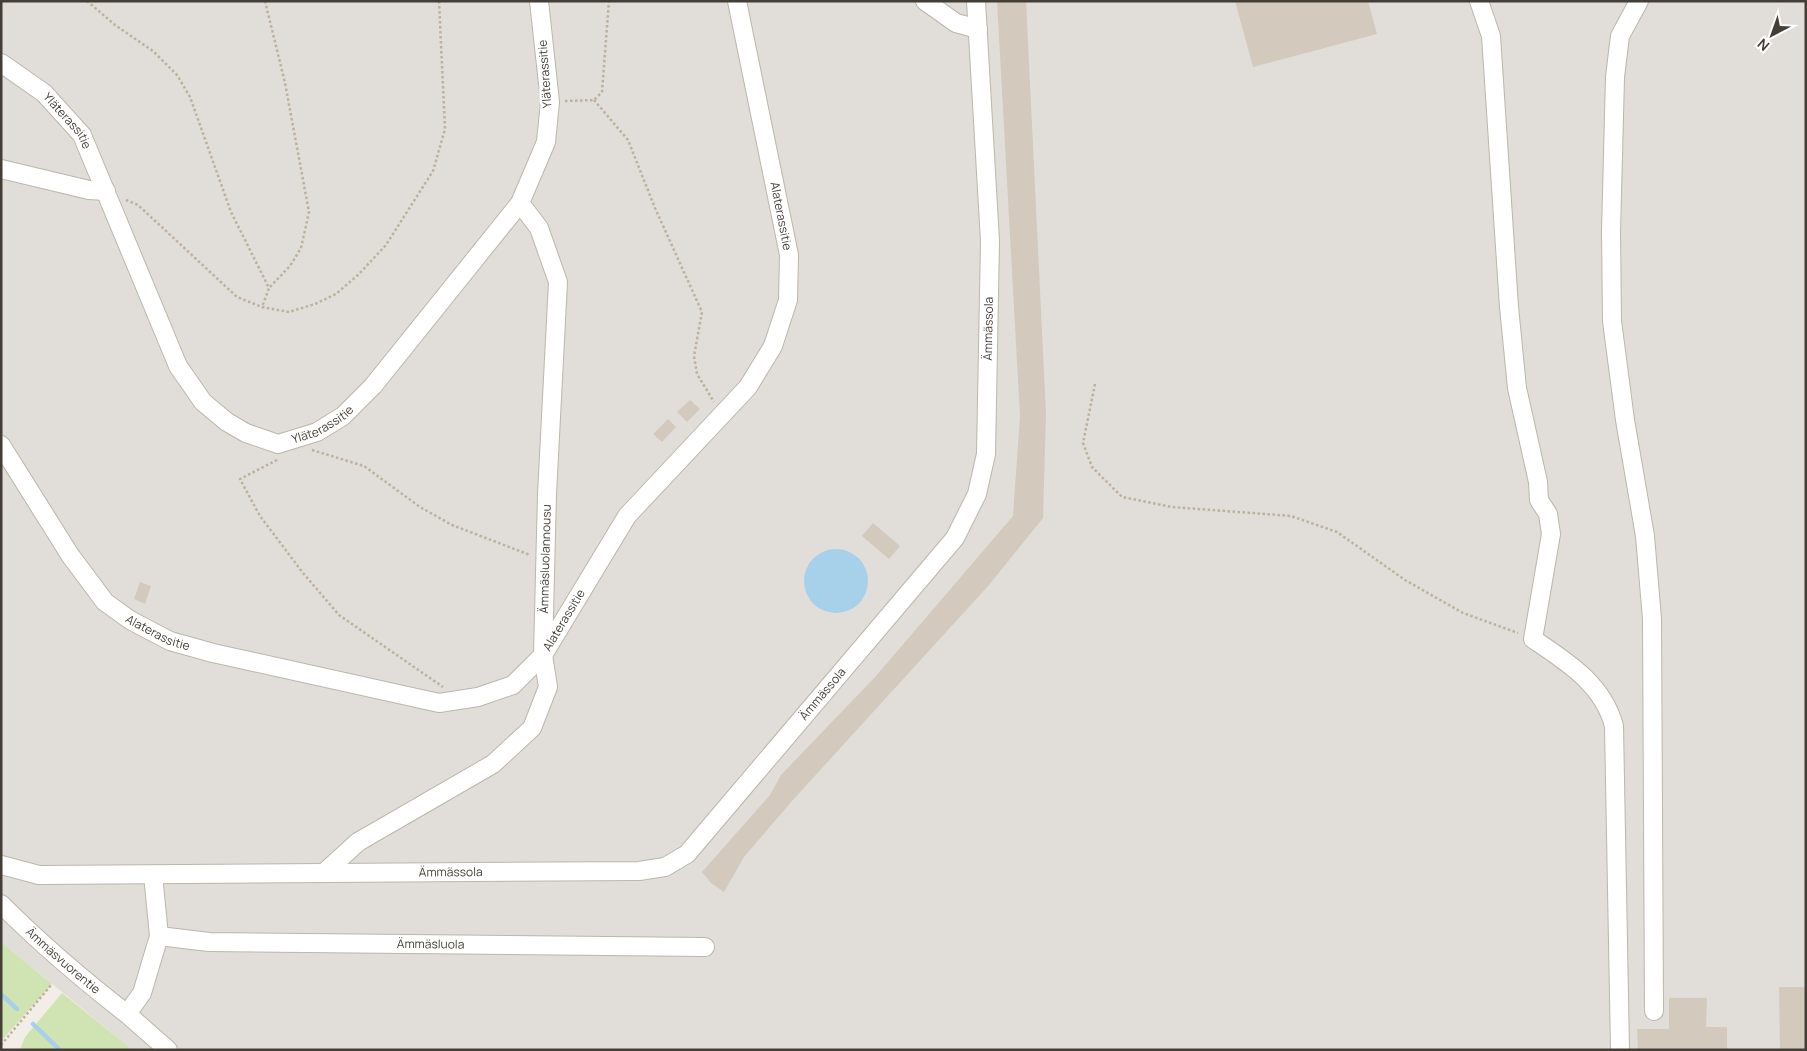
<svg xmlns="http://www.w3.org/2000/svg" width="1807" height="1051" viewBox="0 0 1807 1051" font-family="Manrope,sans-serif">
  <rect width="100%" height="100%" fill="#f2eee7"/>
  <!-- industrial -->
  <path fill="#e1ddd8" d="M1,1H1806V1050H133L1,942Z"/>
  <!-- green -->
  <g fill="#cfe4b2">
    <path d="M1,942L52,984L1,1041Z"/>
    <path d="M62,993L133,1050H20L25,1037Z"/>
  </g>
  <!-- water -->
  <circle fill="#a7d1eb" cx="836" cy="581" r="32"/>
  <g fill="none" stroke-linecap="round" stroke-linejoin="round">
    <!-- stream -->
    <g stroke="#a7d1eb" stroke-width="4.5">
      <path d="M1,994L17,1009"/>
      <path d="M33,1024L60,1050"/>
    </g>
  </g>
  <!-- building -->
  <g fill="#d3cabd">
    <path d="M997,1H1026L1046,414L1043,518L989,585L792,801L744,857L724,892L711,883L702,872L770,795L781,775L876,676L1013,516L1020,416Z"/>
    <path d="M1235,1H1368L1377,34L1253,67Z"/>
    <path d="M690,400L700,409L687,422L677,412Z"/>
    <path d="M668,419L676,427L662,442L653,434Z"/>
    <path d="M873,523L900,546L889,559L862,536Z"/>
    <path d="M140,582L151,586L145,604L134,599Z"/>
    <path d="M1779,987H1806V1050H1780Z"/>
    <path d="M1669,998H1707L1706,1027H1727V1050H1638L1637,1029H1669Z"/>
  </g>
  <g fill="none" stroke-linecap="round" stroke-linejoin="round">
    <defs>
      <g id="minor">
        <path d="M925,1L956,23L978,29"/>
        <path d="M1479,1L1491,36L1509,307L1517,388L1538,482L1539,500L1548,514L1551,534L1533,639C1567,662 1603,684 1614,726L1620,1050"/>
        <path d="M1639,1L1620,36L1615,77L1611,232L1612,321L1625,420L1645,536L1652,619L1654,1011"/>
        <path id="s1" d="M1,63L44,93L82,135L178,366L203,402L227,422L246,433L278,444L317,432L343,416L373,386L520,203L546,142L550,102L539,1"/>
        <path d="M1,169L89,190L106,191"/>
        <path id="s2" d="M1,445L70,555L105,602L130,620L170,641L213,653L439,703L478,697L513,685L543,655L627,516L748,387L773,346L788,300L789,255L737,1"/>
        <path id="s3" d="M1,865L39,875L639,871L665,867L687,854L955,538L977,494L986,454L990,241L976,1"/>
        <path id="s4" d="M325,872L358,842L493,764L532,728L548,687L543,655L547,494L558,282L539,228L520,203"/>
        <path d="M153,875L159,936L142,993L127,1014L168,1050"/>
        <path id="s5" d="M1,904C41,944 82,979 127,1014"/>
        <path id="s6" d="M159,936L209,942L705,947"/>
      </g>
    </defs>
    <!-- minor casing -->
    <use href="#minor" stroke="#bdb6aa" stroke-width="20"/>
    <!-- path -->
    <g stroke="#bdb19c" stroke-width="2.5" stroke-dasharray="2.5 2.5" stroke-linecap="butt">
      <path d="M87,1L115,25L153,51L177,75L190,97L231,212L269,288L262,307"/>
      <path d="M265,1L285,83L309,212L301,248L290,266L269,288"/>
      <path d="M594,100L628,140L655,208L702,312L694,356L697,374L714,402"/>
      <path d="M565,101L594,100L602,92L609,1"/>
      <path d="M126,200L138,205L237,297L262,307L289,312L315,304L336,294L358,275L386,245L433,171L445,129L439,1"/>
      <path d="M1095,384L1083,443L1092,467L1122,497L1172,507L1291,516L1337,532L1405,580L1463,613L1518,633"/>
      <path d="M312,450L364,466L420,507L452,525L530,555"/>
      <path d="M277,460L240,479L260,516L303,573L339,615L443,687"/>
      <path d="M1,1045L52,984"/>
    </g>
    <!-- minor -->
    <use href="#minor" stroke="#fff" stroke-width="18"/>
  </g>
  <g text-anchor="middle" stroke-width="5" stroke-linejoin="round" paint-order="stroke">
    <!-- street labels -->
    <g font-size="12" fill="#443e36" stroke="#fff">
      <text transform="translate(545 74) rotate(-94)" y="4">Yläterassitie</text>
      <text dy="4" stroke="none"><textPath href="#s1" startOffset="89">Yläterassitie</textPath></text>
      <text transform="translate(781 216) rotate(79)" y="4">Alaterassitie</text>
      <text dy="4" stroke="none"><textPath href="#s3" startOffset="1321">Ämmässola</textPath></text>
      <text dy="4" stroke="none"><textPath href="#s1" startOffset="539">Yläterassitie</textPath></text>
      <text dy="4" stroke="none"><textPath href="#s4" startOffset="426">Ämmäsluolannousu</textPath></text>
      <text dy="4" stroke="none"><textPath href="#s2" startOffset="700">Alaterassitie</textPath></text>
      <text dy="4" stroke="none"><textPath href="#s2" startOffset="250">Alaterassitie</textPath></text>
      <text dy="4" stroke="none"><textPath href="#s3" startOffset="901">Ämmässola</textPath></text>
      <text dy="4" stroke="none"><textPath href="#s3" startOffset="451">Ämmässola</textPath></text>
      <text dy="4" stroke="none"><textPath href="#s6" startOffset="272">Ämmäsluola</textPath></text>
      <text dy="4" stroke="none"><textPath href="#s5" startOffset="84">Ämmäsvuorentie</textPath></text>
    </g>
  </g>
  <!-- border -->
  <rect width="1807" height="1051" fill="none" stroke="#443e36" stroke-width="5"/>
  <!-- north arrow -->
  <g transform="translate(1772 35) rotate(221)" stroke="#ffffff" stroke-width="4" paint-order="stroke">
  <path d="M0-4L9 19L0 12L-9 19Z" fill="#443e36"/>
  <text y="-8" font-size="14" font-weight="bold" text-anchor="middle" fill="#443e36">N</text>
  </g>
</svg>
